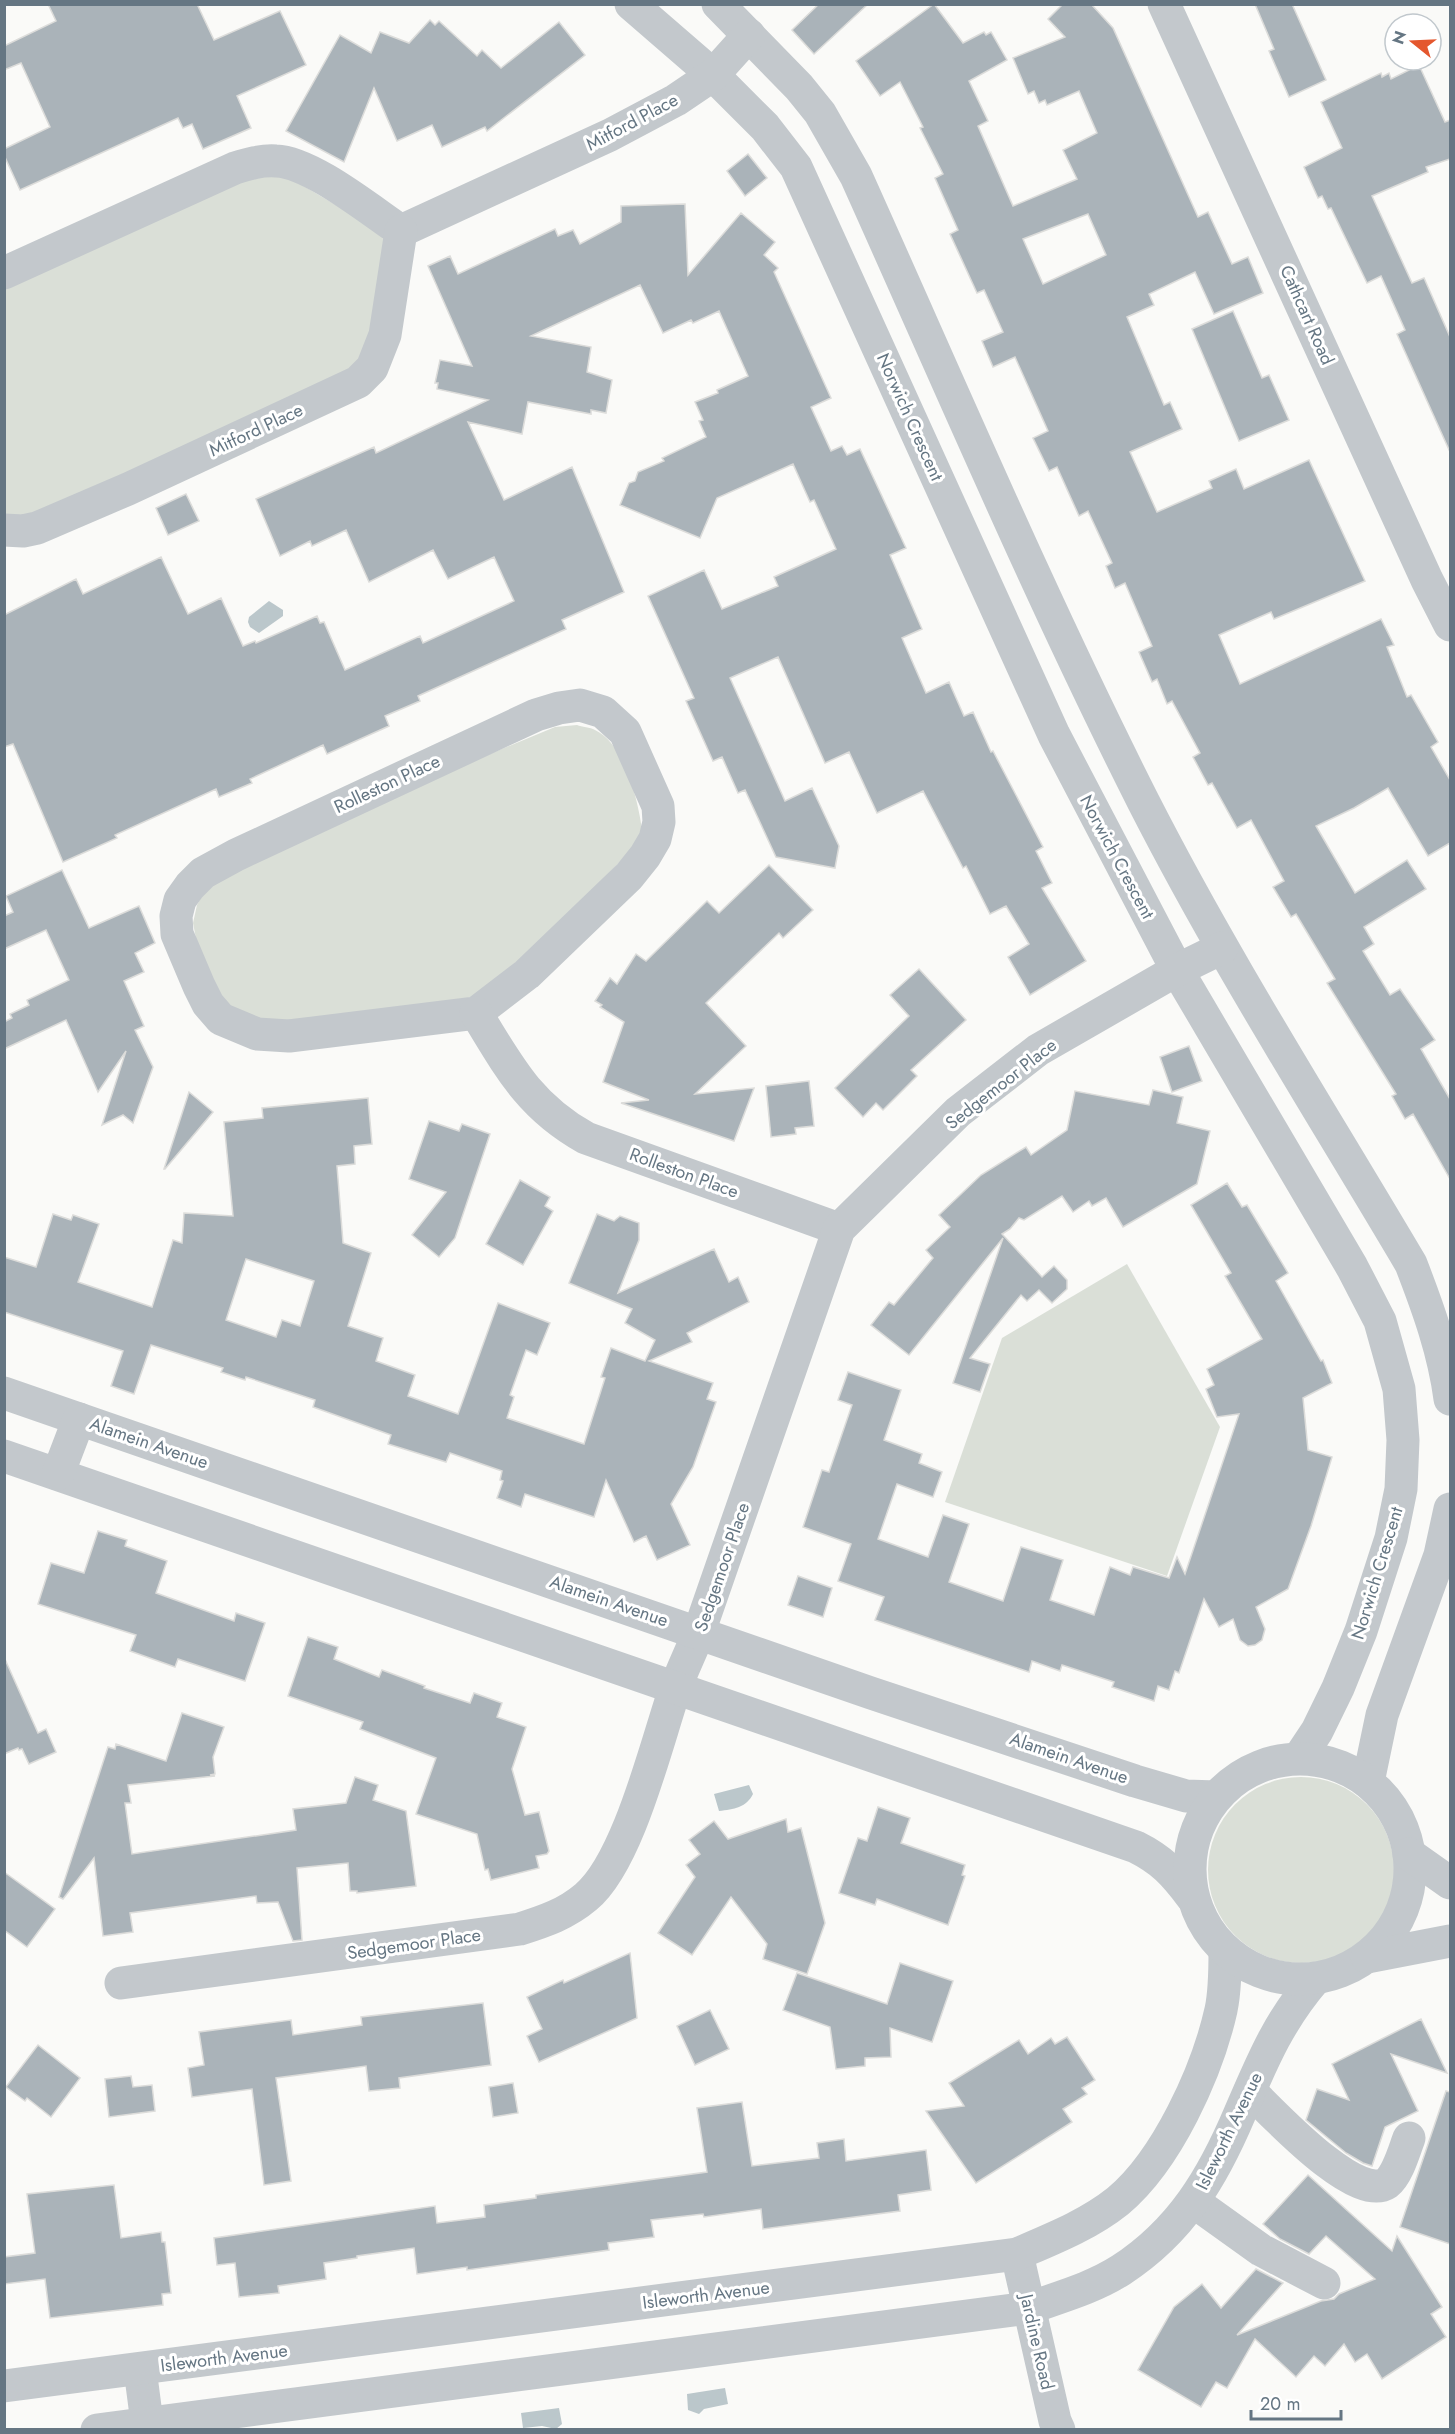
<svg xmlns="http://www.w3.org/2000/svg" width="1455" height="2434" viewBox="0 0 1455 2434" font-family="Jost,sans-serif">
  <rect width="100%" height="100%" fill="#fafaf8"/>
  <!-- green -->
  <g fill="#dadfd7">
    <path d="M280,172L378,230L386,244L365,362L35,518L5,516L4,289L253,175Z"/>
    <path d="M577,725C582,727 590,727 595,730C626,744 640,807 643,838L490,995L270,1024L226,1005L199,954L193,923L197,905L204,892L221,877L451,770L555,727Z"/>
    <path d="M1127,1264L1220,1427L1167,1576L945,1502L1002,1338Z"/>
    <circle cx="1301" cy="1870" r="93"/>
  </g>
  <!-- water -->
  <g fill="#bbc7cb">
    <path d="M269,601L283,610V616L259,633L250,627L248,622L249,617Z"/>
    <path d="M749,1785L753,1794C746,1808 734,1809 719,1811L714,1794Z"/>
    <path d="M725,2388L728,2404L704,2409L699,2414L688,2410L687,2394Z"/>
    <path d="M559,2408L562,2424L556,2429L542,2426L523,2428L521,2413Z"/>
  </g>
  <!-- building -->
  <g fill="#aab3b9" stroke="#dcdcda" stroke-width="1.5" fill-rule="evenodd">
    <path d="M48,4H197L214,40L280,11L306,65L237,96L251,128L203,149L192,124L183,128L178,118L20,190L4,155V149L50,127L21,63L4,70V46L56,21Z"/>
    <path d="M819,4H868L814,54L792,30Z"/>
    <path d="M934,4L963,43L984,32L986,35L991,32L1007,60L969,81L988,121L978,126L1013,206L1077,179L1063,150L1097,133L1079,91L1047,105L1045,100L1039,103L1034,91L1028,94L1013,58L1065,37L1048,19L1063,4H1091L1113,28L1198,217L1208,212L1232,264L1248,257L1263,293L1214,314L1195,272L1149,294L1154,305L1127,317L1164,405L1170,402L1182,429L1130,452L1157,512L1212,488L1209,481L1236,469L1244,489L1309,460L1365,581L1274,619L1271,612L1219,635L1240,684L1381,619L1394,645L1387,647L1407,697L1411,695L1438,742L1431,747L1450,780V843L1428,856L1388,788L1354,808L1316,826L1355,893L1407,860L1426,889L1364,927L1374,944L1363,951L1390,995L1400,989L1435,1040L1421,1049L1450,1099V1179L1413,1114L1405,1119L1392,1096L1396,1094L1327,983L1335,979L1296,914L1291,917L1273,887L1284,881L1251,820L1237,828L1212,783L1208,785L1193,757L1200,753L1172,701L1167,704L1157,679L1152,682L1139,652L1152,646L1125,583L1115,588L1106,566L1112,563L1088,511L1079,516L1057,467L1049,471L1033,438L1048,431L1015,357L993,367L982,341L1003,332L984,290L977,293L950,234L958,230L935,178L943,174L920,128L923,127L900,82L880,96L856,61ZM1088,214L1106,255L1043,284L1023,239Z"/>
    <path d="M1255,4H1292L1326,80L1289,97L1269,51L1274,49Z"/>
    <path d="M430,20L435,25L439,21L477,56L482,50L501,68L559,22L585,55L487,131L485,127L442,147L432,125L397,141L374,88L344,162L286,131L340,35L371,53L380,32L409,43Z"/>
    <path d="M1419,65L1445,122L1450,120V159L1426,167L1428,172L1372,196L1412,283L1424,278L1450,337V452L1397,334L1405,330L1381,276L1367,283L1331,208L1328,209L1322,196L1318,198L1304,167L1342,148L1321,102L1381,73L1382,77L1389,73L1391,79Z"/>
    <path d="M748,154L767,178L745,196L727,171Z"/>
    <path d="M685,204L688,275L741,213L775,242L764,255L778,268L774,272L831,398L811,407L831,451L842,446L847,455L860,449L906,548L890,555L922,629L902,638L926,693L949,682L964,716L973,712L991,752L993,751L1043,847L1036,851L1052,883L1042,888L1086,961L1030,995L1008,957L1029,944L1006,906L990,914L966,866L963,868L923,791L877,813L849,752L825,763L778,657L730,678L785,801L812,788L839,846L835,868L776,857L745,790L738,793L722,757L713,761L686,701L694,698L648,596L704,570L722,609L778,586L774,577L836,549L814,500L810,502L793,464L717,498L700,538L620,505L629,483L635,481L638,472L664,461L662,458L706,437L699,421L703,420L695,402L718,393L717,390L748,376L719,311L693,323L691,320L663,333L640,285L531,336L591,347L587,372L612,380L606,413L591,410V414L528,402L522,434L468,422L504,500L572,467L624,592L562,620L566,629L418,696L420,701L385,716L389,726L327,754L323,745L250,779L252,783L219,797L216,789L115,835L117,838L63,862L13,744L4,747V615L76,579L83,594L161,557L188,614L221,598L243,646L255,641L256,643L317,616L320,623L324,622L345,670L420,636L423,643L514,601L494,557L448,579L433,550L369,582L346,530L312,546L310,541L280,556L256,499L374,447L376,453L488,400L437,389L438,383H435L440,360L472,366L428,266L450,256L458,274L555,229L558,236L573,230L580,244L621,222V206Z"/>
    <path d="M1233,311L1262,378L1269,375L1289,420L1239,441L1192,329Z"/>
    <path d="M186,494L199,521L168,535L156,508Z"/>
    <path d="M769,865L813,910L783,938L779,933L706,1003L746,1046L695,1094L754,1088L734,1141L621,1103L649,1100L603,1082L624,1022L600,1007L602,1005L595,1001L610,978L617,984L636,954L646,961L707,901L719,913Z"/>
    <path d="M62,870L89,928L139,906L155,943L135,953L144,972L124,981L144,1026L135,1030L153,1067L133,1123L123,1115L102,1125L126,1051L98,1092L66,1020L4,1049V1022L12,1018L10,1014L29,1005L27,1000L69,980L46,930L4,949V916L13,912L6,896Z"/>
    <path d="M919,969L966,1020L911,1070L917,1076L883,1110L876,1103L863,1117L835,1088L909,1016L890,995Z"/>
    <path d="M1189,1046L1202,1081L1172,1092L1160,1057Z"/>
    <path d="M809,1081L814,1126L795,1128L796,1134L771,1137L766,1086Z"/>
    <path d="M1153,1090L1183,1097L1177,1123L1210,1131L1197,1184L1123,1227L1106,1198L1092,1206L1089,1201L1073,1212L1062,1196L1024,1220L1019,1218L1010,1229L1002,1234L1042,1277L1054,1266L1067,1280V1289L1052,1303L1039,1290L1027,1301L1021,1295L970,1358L990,1364L980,1392L953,1383L1003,1238L909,1355L871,1325L889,1302L894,1305L933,1258L926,1250L950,1227L939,1215L981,1175L1026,1147L1031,1155L1067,1130L1075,1091L1149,1105Z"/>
    <path d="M189,1092L213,1112L165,1169H164Z"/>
    <path d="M368,1098L372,1144L354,1146L355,1164L337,1166L343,1243L371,1253L348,1326L383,1338L376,1361L415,1375L408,1396L458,1414L498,1303L550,1323L537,1355L526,1350L510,1395L514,1397L507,1418L584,1444L605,1378L601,1377L611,1348L645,1361L655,1340L625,1323L632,1309L569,1283L597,1214L614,1221L620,1216L639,1223V1240L618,1293L714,1249L729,1282L738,1277L749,1302L687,1333L692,1342L649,1361L713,1383L707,1399L716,1402L693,1467L671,1504L690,1545L657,1560L646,1536L634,1542L606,1480L594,1517L525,1494L521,1507L497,1498L503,1481L500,1480L502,1471L450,1453L446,1462L388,1444L391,1435L313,1407L315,1400L246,1377L245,1380L221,1372L223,1368L151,1345L134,1394L111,1386L123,1351L4,1312V1257L36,1267L53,1214L71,1220L73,1215L99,1224L78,1282L152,1307L173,1240L182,1243L184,1213L233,1216L224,1122L263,1118L262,1108ZM246,1259L314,1281L300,1326L282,1320L276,1337L226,1320Z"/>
    <path d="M429,1121L459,1131L462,1124L490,1134L455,1238L439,1257L412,1235L446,1192L409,1179Z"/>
    <path d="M520,1180L550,1197L545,1206L553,1211L523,1265L486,1244Z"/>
    <path d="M1227,1183L1242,1207L1247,1205L1288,1273L1276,1281L1321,1361L1323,1360L1332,1383L1303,1398L1308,1450L1332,1457L1311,1526L1288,1589L1256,1607L1265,1629L1262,1640L1255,1645L1248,1646L1240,1640L1233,1619L1219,1627L1204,1599L1179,1673L1175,1671L1169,1690L1158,1686L1154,1701L1112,1687L1114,1682L1062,1665L1060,1671L1032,1661L1029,1672L875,1620L884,1597L838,1581L851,1544L803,1527L822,1470L829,1472L852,1405L838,1400L848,1372L901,1390L884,1440L922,1454L919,1463L942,1472L933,1497L897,1484L878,1539L928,1557L943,1515L969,1524L949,1582L1003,1601L1021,1547L1063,1560L1050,1600L1094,1615L1110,1567L1130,1575L1133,1567L1169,1578L1177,1557L1185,1574L1239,1414L1217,1417L1206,1389L1214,1385L1207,1369L1262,1339L1225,1276L1231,1273L1191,1205Z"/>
    <path d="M98,1531L127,1540L125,1546L167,1561L156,1593L234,1621L236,1613L265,1623L245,1681L178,1659L175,1667L130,1651L136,1635L38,1604L51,1563L84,1573Z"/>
    <path d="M798,1576L832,1588L823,1617L788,1605Z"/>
    <path d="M308,1637L338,1647L334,1659L379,1677L382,1670L425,1686L424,1688L470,1703L474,1693L502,1703L497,1717L526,1727L512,1769L525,1815L539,1812L549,1851L547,1854L536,1856L539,1868L491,1880L488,1869L485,1870L477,1834L416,1814L436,1758L360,1729L363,1722L288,1696Z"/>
    <path d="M4,1657L38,1733L46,1729L56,1752L29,1764L22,1749L19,1750L18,1748L4,1754Z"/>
    <path d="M182,1713L224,1727L213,1757L215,1774L210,1775L215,1776L128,1785L131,1803H125L132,1854L296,1830L293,1809L346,1803L355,1777L378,1785L373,1800L406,1811L416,1886L357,1893V1891H350L348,1863L297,1868L302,1940L293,1941L278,1902L257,1903L256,1896L130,1913L133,1932L103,1936L94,1858L63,1899L59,1897L108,1747L115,1749L116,1744L166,1761Z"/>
    <path d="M878,1807L910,1818L901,1843L965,1865L962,1875L965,1876L948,1925L877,1899L875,1905L839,1893L858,1838L867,1841Z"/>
    <path d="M786,1819L788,1832L801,1828L825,1923L807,1974L763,1959L767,1944L731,1897L692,1955L658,1933L695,1877L686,1865L700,1854L689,1840L714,1821L728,1839Z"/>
    <path d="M4,1872L55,1909L27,1947L4,1930Z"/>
    <path d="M630,1953L637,2018L539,2062L527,2036L542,2029L527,1997L563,1980L564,1983Z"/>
    <path d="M900,1963L953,1981L932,2042L890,2028L891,2057L865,2058V2066L836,2069L830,2027L783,2010L797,1973L887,2004Z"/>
    <path d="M483,2003L491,2065L399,2078L400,2088L369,2091L366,2066L276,2078L291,2181L264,2185L252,2089L192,2097L188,2068L204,2065L199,2032L291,2020L293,2035L362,2025L361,2017Z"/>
    <path d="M710,2010L729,2049L695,2065L677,2026Z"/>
    <path d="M1421,2019L1447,2073L1391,2054L1418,2111L1385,2127L1372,2166L1363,2163L1346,2153L1306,2120L1317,2089L1349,2100L1332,2064Z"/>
    <path d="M1067,2037L1095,2080L1082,2088L1087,2094L1063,2109L1072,2122L976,2183L926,2111L964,2106L949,2083L1019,2040L1028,2054L1051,2038L1055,2044Z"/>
    <path d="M38,2045L80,2078L51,2117L27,2098L25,2101L6,2087Z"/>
    <path d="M131,2076L133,2087L152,2085L155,2111L109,2117L105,2079Z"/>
    <path d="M513,2083L518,2113L493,2117L489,2087Z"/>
    <path d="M1446,2091L1450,2092V2244L1400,2227Z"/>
    <path d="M742,2102L752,2166L819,2158L817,2143L844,2139L846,2161L926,2150L931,2190L898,2195L900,2211L763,2229L761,2209L704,2217L703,2214L651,2220L654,2237L608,2243L609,2250L467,2270V2267L417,2274L414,2248L357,2256V2258L324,2263L326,2279L278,2286L279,2293L239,2297L235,2263L217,2265L214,2238L435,2206L437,2223L485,2217L484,2205L536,2198V2195L707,2172L697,2108Z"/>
    <path d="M1308,2175L1392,2251L1397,2236L1442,2307L1431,2314L1446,2337L1382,2379L1367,2354L1355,2362L1344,2344L1325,2366L1314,2356L1296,2377L1255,2339L1227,2388L1216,2382L1201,2407L1138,2370L1174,2307L1202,2284L1221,2308L1256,2269L1283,2283L1237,2335L1321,2301L1334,2299L1339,2294L1375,2279L1326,2236L1309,2254L1280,2239L1263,2224Z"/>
    <path d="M114,2185L121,2238L161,2232L162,2242H165L171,2293L162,2294L163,2305L50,2318L45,2279L4,2284V2257L35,2253L27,2194Z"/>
  </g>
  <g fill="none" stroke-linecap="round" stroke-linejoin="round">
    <!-- minor -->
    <g stroke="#c3c8cc" stroke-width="33">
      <path d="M631,4L713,75L765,127L796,167L1054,735L1177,970L1352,1267L1380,1321L1399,1389L1403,1440L1401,1489L1391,1538L1361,1631L1338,1688L1317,1731L1299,1758"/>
      <path d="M718,4L799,87L820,113L856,176C950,385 1040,597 1143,801C1224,960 1320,1110 1411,1264C1428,1308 1444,1352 1450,1399"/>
      <path d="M1164,4L1427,580L1450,625"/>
      <path d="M401,231L610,135L676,100L713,75L749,35"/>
      <path d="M4,273L235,168C248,164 261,160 276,161C311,162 371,211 401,231"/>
      <path d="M4,530L23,531L37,528L128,489L358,382L372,368L385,335L401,231"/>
      <path d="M580,705L603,712L625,732L658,806L659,822L655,839L645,856L629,876L527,974L476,1013L289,1036L257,1034L221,1019L208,1004L199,986L177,934L176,916L180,900L190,886L203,873L236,855L536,715L559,708Z"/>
      <path d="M476,1013C509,1067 529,1106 586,1138L839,1229"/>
      <path d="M1368,1782L1382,1715L1440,1555L1450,1509"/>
      <path d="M121,1983L520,1929C545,1921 566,1914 586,1897C628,1862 656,1745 674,1692C681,1672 691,1652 699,1632L839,1229L958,1112L1038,1050L1177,970L1222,948"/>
      <path d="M1250,2091C1271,2111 1356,2204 1387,2183C1398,2174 1404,2151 1409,2138"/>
      <path d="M1194,2202L1261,2250L1324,2283"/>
      <path d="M1017,2254L1055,2421L1059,2430"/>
      <path d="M140,2369L148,2430"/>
      <path d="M4,2386L1017,2254C1052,2239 1088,2225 1118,2201C1167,2160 1207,2072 1221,2010C1225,1991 1225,1971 1225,1951"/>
      <path d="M97,2430L1029,2308C1060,2297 1093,2288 1121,2270C1181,2231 1213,2177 1240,2113C1262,2062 1278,2022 1315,1979"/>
    </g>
    <!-- tertiary -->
    <g stroke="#c3c8cc" stroke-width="33">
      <path d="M4,1393L871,1693L1135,1781L1186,1796L1216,1797"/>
      <path d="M4,1456L1136,1847C1162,1860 1174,1873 1192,1897"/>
      <path d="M58,1474L79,1419"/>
      <circle cx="1300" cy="1869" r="110"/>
      <path d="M1409,1854L1450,1883"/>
      <path d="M1367,1957L1450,1941"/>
    </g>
  </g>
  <g text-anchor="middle" stroke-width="6" stroke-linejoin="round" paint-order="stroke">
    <!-- street labels -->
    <g font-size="18" fill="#657683" stroke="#fff">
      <text transform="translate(632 122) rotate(-28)" y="6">Mitford Place</text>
      <text transform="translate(1307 315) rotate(66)" y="6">Cathcart Road</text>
      <text transform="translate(910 417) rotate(66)" y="6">Norwich Crescent</text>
      <text transform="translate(256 430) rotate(-25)" y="6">Mitford Place</text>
      <text transform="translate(387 784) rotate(-25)" y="6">Rolleston Place</text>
      <text transform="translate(1117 857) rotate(62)" y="6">Norwich Crescent</text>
      <text transform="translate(1001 1084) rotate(-38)" y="6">Sedgemoor Place</text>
      <text transform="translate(684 1173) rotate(20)" y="6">Rolleston Place</text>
      <text transform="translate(149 1443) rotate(19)" y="6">Alamein Avenue</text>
      <text transform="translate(722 1567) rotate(-71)" y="6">Sedgemoor Place</text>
      <text transform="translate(1377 1573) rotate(-73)" y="6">Norwich Crescent</text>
      <text transform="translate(609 1601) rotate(19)" y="6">Alamein Avenue</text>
      <text transform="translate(1069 1758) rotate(19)" y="6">Alamein Avenue</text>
      <text transform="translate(414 1944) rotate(-8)" y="6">Sedgemoor Place</text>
      <text transform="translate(1229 2131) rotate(-64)" y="6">Isleworth Avenue</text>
      <text transform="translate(706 2295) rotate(-7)" y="6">Isleworth Avenue</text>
      <text transform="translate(1037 2342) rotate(77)" y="6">Jardine Road</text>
      <text transform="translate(224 2358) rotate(-7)" y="6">Isleworth Avenue</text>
    </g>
  </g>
  <!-- border -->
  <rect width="1455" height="2434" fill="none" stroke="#657683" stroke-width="12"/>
  <!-- north arrow -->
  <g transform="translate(1413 42) rotate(288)"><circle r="28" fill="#ffffff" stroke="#c1c8cd" stroke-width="1.5"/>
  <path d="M0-4.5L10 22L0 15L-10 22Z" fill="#e4572e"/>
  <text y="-9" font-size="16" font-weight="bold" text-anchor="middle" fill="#657683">N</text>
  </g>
  <!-- scale -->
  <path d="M1251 2410v9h90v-9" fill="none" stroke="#657683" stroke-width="3"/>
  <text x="1260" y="2410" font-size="18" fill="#657683" stroke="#ffffff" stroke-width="4.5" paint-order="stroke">20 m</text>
</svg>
